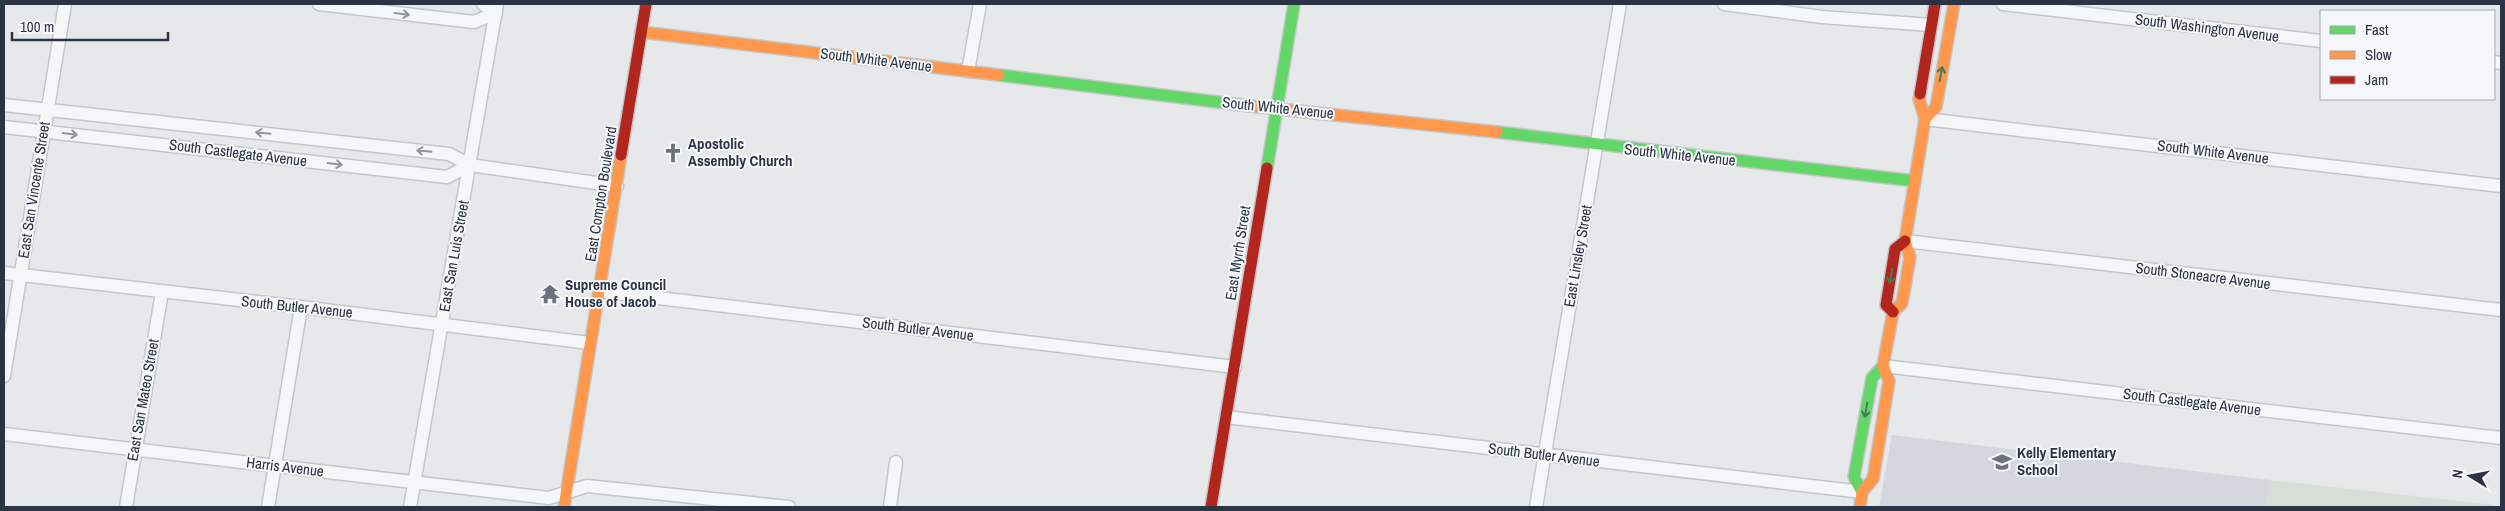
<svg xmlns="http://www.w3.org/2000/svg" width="2505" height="511" viewBox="0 0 2505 511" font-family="'Archivo Narrow',sans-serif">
  <rect width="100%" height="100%" fill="#e6e8ea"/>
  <!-- built -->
  <path fill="#d4d7dd" d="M1892,435L2270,480L2266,507H1879Z"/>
  <!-- green -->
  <path fill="#d6ded6" d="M2270,480L2495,505L2494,507H2266Z"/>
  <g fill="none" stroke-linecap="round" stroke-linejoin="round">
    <defs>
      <g id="street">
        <path d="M319,4L474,22L496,13"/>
        <path d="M483,4L496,13"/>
        <path d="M1724,4L1822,17L1931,25"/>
        <path d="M2003,4L2321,41"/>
        <path d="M2494,62L2501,63"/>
        <path d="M968,71L980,4"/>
        <path d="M4,105L449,154L470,165L617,186"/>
        <path d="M1925,119L2501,186"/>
        <path d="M4,127L447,177L470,165"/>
        <path d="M1905,241L2501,310"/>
        <path d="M4,273L301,307L589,343"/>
        <path d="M600,291L1235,367"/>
        <path d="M1883,366L2501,438"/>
        <path d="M4,376L65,4"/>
        <path d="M1226,417L1862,492"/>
        <path d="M4,434L549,498L587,486L789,507"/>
        <path d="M126,507L162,292"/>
        <path d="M268,507L301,307"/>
        <path d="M410,507L497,4"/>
        <path d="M890,507L896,462"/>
        <path d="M1536,507L1620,4"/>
      </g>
      <g id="fast">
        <path d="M999,75L1250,106"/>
        <path d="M1497,132L1915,181"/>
        <path d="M1267,168L1294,4"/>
        <path d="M1862,492L1854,477L1872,378L1883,366"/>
      </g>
      <g id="slow">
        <path d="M641,32L999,75"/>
        <path d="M1250,106L1497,132"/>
        <path d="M1925,119L1936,107L1954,4"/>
        <path d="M564,507L621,155"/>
        <path d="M1860,507L1862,492L1873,479L1889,381L1883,366L1893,312L1902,303L1910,257L1905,241L1925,119L1919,99L1920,94"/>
      </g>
      <g id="jam">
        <path d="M1920,94L1935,4"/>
        <path d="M621,155L646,4"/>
        <path d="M1893,312L1886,305L1895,249L1905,241"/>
        <path d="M1211,507L1267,168"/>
      </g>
    </defs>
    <!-- street casing -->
    <use href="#street" stroke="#c4c6c8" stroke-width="15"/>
    <!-- fast casing -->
    <use href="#fast" stroke="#c4c6c8" stroke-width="14"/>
    <!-- slow casing -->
    <use href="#slow" stroke="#c4c6c8" stroke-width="14"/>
    <!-- jam casing -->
    <use href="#jam" stroke="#c4c6c8" stroke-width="14"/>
    <!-- street -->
    <use href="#street" stroke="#f5f6f7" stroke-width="12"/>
    <!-- fast -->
    <use href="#fast" stroke="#63d668" stroke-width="11"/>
    <!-- slow -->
    <use href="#slow" stroke="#ff974d" stroke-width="11"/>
    <!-- jam -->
    <use href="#jam" stroke="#b3261e" stroke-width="11"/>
  </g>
  <!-- one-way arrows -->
  <defs><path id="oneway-shaft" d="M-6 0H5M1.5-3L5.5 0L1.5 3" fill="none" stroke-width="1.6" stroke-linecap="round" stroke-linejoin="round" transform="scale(1.25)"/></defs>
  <g stroke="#90959e">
    <use href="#oneway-shaft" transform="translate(402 14) rotate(7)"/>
    <use href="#oneway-shaft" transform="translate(263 133) rotate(-174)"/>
    <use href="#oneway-shaft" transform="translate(70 134) rotate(7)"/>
    <use href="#oneway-shaft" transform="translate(424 151) rotate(-174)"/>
    <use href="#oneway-shaft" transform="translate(335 164) rotate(7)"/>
  </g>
  <g stroke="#447d55">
    <use href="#oneway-shaft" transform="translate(1941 74) rotate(-80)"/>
    <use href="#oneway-shaft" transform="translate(1891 276) rotate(99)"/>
    <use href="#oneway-shaft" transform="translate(1866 410) rotate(100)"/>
  </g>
  <!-- icons -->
  <defs>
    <symbol id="church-bare" viewBox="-9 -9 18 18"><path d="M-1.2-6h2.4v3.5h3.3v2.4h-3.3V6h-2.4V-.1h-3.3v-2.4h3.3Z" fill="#6c737f" stroke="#f4f6f9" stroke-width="2.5" paint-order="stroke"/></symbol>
    <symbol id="temple-bare" viewBox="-9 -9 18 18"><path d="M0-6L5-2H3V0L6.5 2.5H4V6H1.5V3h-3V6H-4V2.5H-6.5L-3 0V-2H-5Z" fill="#6c737f" stroke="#f4f6f9" stroke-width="2.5" paint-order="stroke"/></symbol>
    <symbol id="school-bare" viewBox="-9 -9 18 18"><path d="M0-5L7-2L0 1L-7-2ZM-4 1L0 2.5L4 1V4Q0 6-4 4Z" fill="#6c737f" stroke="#f4f6f9" stroke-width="2.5" paint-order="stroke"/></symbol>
  </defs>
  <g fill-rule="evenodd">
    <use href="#church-bare" x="659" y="139" width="28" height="28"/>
    <use href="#temple-bare" x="536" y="280" width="28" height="28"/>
    <use href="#school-bare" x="1988" y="448" width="28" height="28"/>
  </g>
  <g text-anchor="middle" stroke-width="4" stroke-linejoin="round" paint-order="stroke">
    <!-- street labels -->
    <g font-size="15" fill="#2b3445" stroke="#f4f6f9">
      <text transform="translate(2207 28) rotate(7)" y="5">South Washington Avenue</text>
      <text transform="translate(876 60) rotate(7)" y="5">South White Avenue</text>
      <text transform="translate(1278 108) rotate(6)" y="5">South White Avenue</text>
      <text transform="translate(2213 152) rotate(7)" y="5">South White Avenue</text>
      <text transform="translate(238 153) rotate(7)" y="5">South Castlegate Avenue</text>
      <text transform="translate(1680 155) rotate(6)" y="5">South White Avenue</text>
      <text transform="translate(34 190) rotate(-81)" y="5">East San Vincente Street</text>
      <text transform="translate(601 194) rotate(-81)" y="5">East Compton Boulevard</text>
      <text transform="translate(1238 253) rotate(-81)" y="5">East Myrrh Street</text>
      <text transform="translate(454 256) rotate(-80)" y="5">East San Luis Street</text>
      <text transform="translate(1578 256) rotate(-80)" y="5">East Linsley Street</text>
      <text transform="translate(2203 276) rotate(7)" y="5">South Stoneacre Avenue</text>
      <text transform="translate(297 307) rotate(6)" y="5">South Butler Avenue</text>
      <text transform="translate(918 329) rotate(7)" y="5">South Butler Avenue</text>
      <text transform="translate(143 400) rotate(-80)" y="5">East San Mateo Street</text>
      <text transform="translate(2192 402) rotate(7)" y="5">South Castlegate Avenue</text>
      <text transform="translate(1544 455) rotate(7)" y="5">South Butler Avenue</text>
      <text transform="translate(285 467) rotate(7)" y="5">Harris Avenue</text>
    </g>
    <!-- poi labels -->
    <g font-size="15" font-weight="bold" fill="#2b3445" stroke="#f4f6f9" text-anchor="start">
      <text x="688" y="149">Apostolic<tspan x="688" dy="17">Assembly Church</tspan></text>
      <text x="565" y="290">Supreme Council<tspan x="565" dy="17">House of Jacob</tspan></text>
      <text x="2017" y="458">Kelly Elementary<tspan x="2017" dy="17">School</tspan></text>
    </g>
  </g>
  <!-- border -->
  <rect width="2505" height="511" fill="none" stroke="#2b3445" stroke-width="10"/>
  <!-- legend -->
  <rect x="2320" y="10" width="175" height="90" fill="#f4f6f9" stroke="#a4a8b1"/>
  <rect x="2330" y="26" width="25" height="8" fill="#63d668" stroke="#a4a8b1"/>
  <text x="2365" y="35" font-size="15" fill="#2b3445">Fast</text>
  <rect x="2330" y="51" width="25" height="8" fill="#ff974d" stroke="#a4a8b1"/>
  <text x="2365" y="60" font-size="15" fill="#2b3445">Slow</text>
  <rect x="2330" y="76" width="25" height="8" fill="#b3261e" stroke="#a4a8b1"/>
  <text x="2365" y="85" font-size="15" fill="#2b3445">Jam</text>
  <!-- north arrow -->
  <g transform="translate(2470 476) rotate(280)" stroke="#f4f6f9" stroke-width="4" paint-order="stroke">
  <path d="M0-4L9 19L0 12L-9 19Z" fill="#2b3445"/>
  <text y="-8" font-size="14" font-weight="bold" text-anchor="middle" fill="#2b3445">N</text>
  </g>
  <!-- scale -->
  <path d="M12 32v8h156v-8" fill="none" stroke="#2b3445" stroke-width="2.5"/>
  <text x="20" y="32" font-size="15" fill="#2b3445" stroke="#f4f6f9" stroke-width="4" paint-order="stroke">100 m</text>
</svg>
